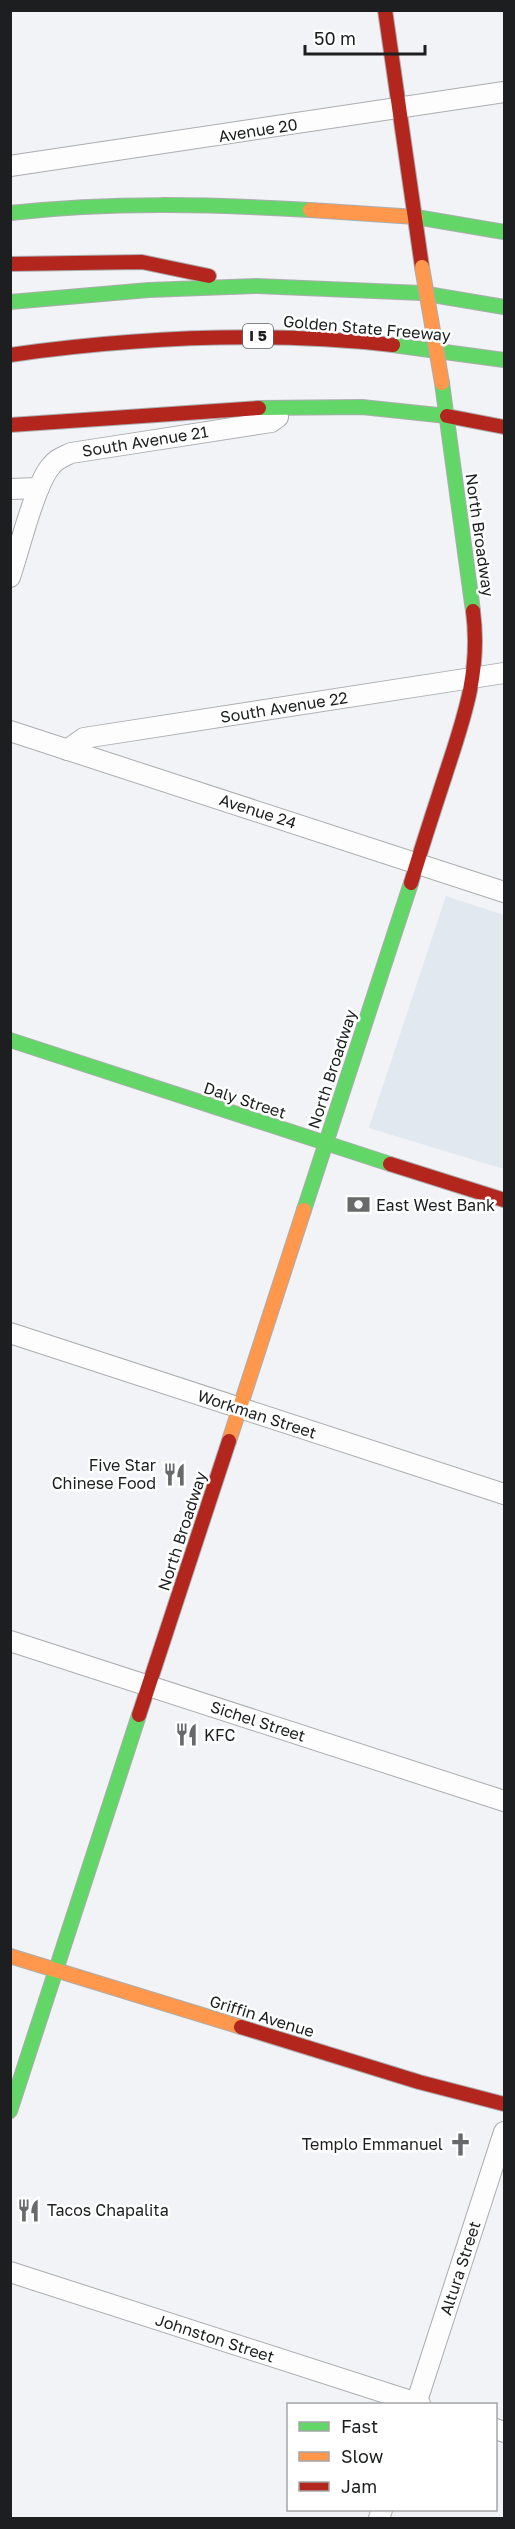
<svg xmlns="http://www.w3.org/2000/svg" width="515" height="2529" viewBox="0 0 515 2529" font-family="'Golos Text',sans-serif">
  <rect width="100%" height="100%" fill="#f1f3f6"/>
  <!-- built -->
  <path fill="#e1e8f0" d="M446,896L504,915V1169L369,1128Z"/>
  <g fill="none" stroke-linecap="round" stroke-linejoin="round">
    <defs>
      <g id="street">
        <path d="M10,166L504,92"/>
        <path d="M10,489L39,488"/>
        <path d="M10,577C19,551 35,484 51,466C56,459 63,457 71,453L271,422L278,417"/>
        <path d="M10,731L504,892"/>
        <path d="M67,750L84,738L504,673"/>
        <path d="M10,1333L504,1494"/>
        <path d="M10,1641L504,1801"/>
        <path d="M10,2272L420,2404"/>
        <path d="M416,2404L504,2132"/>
        <path d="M496,2429L504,2432"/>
        <path d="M379,2518L382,2510"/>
      </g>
      <g id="fast">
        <path d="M10,213C110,202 209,204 310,210"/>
        <path d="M416,217L504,232"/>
        <path d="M10,302L149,290L257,286L421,293L504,307"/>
        <path d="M393,345L504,360"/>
        <path d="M442,383L473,611"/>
        <path d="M259,408L362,407L447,416"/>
        <path d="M10,1040L390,1164"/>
        <path d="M304,1210L411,883"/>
        <path d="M10,2111L139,1715"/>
      </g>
      <g id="slow">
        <path d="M310,210L416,217"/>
        <path d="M229,1441L304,1210"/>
        <path d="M10,1956L241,2027"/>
      </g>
      <g id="jam">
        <path d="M385,10L422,267"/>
        <path d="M10,264L142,262L209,276"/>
        <path d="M10,355C137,337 265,331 393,345"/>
        <path d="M447,416L504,427"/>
        <path d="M10,425L259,408"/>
        <path d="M411,883C422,846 434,810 446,773C464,718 481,671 473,611"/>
        <path d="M390,1164L504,1200"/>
        <path d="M139,1715L229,1441"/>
        <path d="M241,2027L419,2082L504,2104"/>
      </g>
    </defs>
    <!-- street casing -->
    <use href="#street" stroke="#abadaf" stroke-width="22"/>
    <!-- fast casing -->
    <use href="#fast" stroke="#abadaf" stroke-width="16"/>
    <!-- slow casing -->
    <use href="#slow" stroke="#abadaf" stroke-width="16"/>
    <!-- jam casing -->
    <use href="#jam" stroke="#abadaf" stroke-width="16"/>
    <!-- street -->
    <use href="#street" stroke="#fdfdfe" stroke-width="20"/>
    <!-- fast -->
    <use href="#fast" stroke="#63d668" stroke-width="14"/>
    <!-- slow -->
    <use href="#slow" stroke="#ff974d" stroke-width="14"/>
    <!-- jam -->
    <use href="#jam" stroke="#b3261e" stroke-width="14"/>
    <defs>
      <path id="slow-bridge" d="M422,267L442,383"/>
    </defs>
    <!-- slow-bridge casing -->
    <use href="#slow-bridge" stroke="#abadaf" stroke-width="16" stroke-linecap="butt"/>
    <!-- slow-bridge -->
    <use href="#slow-bridge" stroke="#ff974d" stroke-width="14"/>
  </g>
  <!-- icons -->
  <defs>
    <symbol id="bank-bare" viewBox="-9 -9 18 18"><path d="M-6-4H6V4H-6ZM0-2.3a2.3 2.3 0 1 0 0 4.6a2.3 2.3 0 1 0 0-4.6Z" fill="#67696a" stroke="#fff" stroke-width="2.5" paint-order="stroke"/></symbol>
    <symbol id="restaurant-bare" viewBox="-9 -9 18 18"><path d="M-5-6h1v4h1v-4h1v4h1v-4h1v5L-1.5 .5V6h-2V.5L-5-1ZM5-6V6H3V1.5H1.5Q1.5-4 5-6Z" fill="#67696a" stroke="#fff" stroke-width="2.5" paint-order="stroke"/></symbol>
    <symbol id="church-bare" viewBox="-9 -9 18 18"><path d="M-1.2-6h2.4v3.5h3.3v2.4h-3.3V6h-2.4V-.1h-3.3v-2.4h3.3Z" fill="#67696a" stroke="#fff" stroke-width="2.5" paint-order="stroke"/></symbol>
  </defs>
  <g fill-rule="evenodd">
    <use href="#bank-bare" x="342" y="1188" width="33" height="33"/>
    <use href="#restaurant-bare" x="158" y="1458" width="33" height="33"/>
    <use href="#restaurant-bare" x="170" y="1718" width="33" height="33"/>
    <use href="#church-bare" x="444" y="2128" width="33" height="33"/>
    <use href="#restaurant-bare" x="12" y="2194" width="33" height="33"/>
  </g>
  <g text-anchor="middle" stroke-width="5" stroke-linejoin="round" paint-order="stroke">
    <!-- shield labels -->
    <rect fill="#fff" stroke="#606262" stroke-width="1.5" x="243" y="324" width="30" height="24" rx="4.5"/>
    <g font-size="15" font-weight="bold" fill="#1c1e1f">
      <text x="258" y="341">I 5</text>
    </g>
    <!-- street labels -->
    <g font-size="16" fill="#1c1e1f" stroke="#fff">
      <text transform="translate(258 130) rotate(-9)" y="6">Avenue 20</text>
      <text transform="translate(367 328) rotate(5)" y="6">Golden State Freeway</text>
      <text transform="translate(145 441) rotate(-9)" y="6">South Avenue 21</text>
      <text transform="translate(480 535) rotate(82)" y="6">North Broadway</text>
      <text transform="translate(284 707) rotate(-9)" y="6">South Avenue 22</text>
      <text transform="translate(258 811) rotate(18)" y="6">Avenue 24</text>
      <text transform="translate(332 1069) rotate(-72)" y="6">North Broadway</text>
      <text transform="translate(245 1100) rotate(18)" y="6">Daly Street</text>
      <text transform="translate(257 1414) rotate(18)" y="6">Workman Street</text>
      <text transform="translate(182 1531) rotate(-72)" y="6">North Broadway</text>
      <text transform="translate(258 1721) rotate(18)" y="6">Sichel Street</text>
      <text transform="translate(262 2016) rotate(17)" y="6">Griffin Avenue</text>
      <text transform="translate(460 2268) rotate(-72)" y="6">Altura Street</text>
      <text transform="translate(215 2338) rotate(18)" y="6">Johnston Street</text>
    </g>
    <!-- poi labels -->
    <g font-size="16" fill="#1c1e1f" stroke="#fff" text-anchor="start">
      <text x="376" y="1211">East West Bank</text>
      <text x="156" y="1471" text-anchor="end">Five Star<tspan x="156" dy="18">Chinese Food</tspan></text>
      <text x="204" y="1741">KFC</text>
      <text x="443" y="2150" text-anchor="end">Templo Emmanuel</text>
      <text x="47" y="2216">Tacos Chapalita</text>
    </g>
  </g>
  <!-- border -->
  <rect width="515" height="2529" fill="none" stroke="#1c1e1f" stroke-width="24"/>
  <!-- legend -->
  <rect x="287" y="2403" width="210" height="108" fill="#ffffff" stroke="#a4a5a5" stroke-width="1.5"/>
  <rect x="299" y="2422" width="30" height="9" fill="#63d668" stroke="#a4a5a5" stroke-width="1.5"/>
  <text x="341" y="2433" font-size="18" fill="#1c1e1f">Fast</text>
  <rect x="299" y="2452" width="30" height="9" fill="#ff974d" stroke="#a4a5a5" stroke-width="1.5"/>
  <text x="341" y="2463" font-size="18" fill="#1c1e1f">Slow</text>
  <rect x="299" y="2482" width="30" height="9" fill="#b3261e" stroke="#a4a5a5" stroke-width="1.5"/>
  <text x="341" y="2493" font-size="18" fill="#1c1e1f">Jam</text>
  <!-- scale -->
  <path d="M305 45v9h120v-9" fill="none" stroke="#1c1e1f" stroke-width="3"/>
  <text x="314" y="45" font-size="18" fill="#1c1e1f" stroke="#ffffff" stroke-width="4.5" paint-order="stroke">50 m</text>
</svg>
